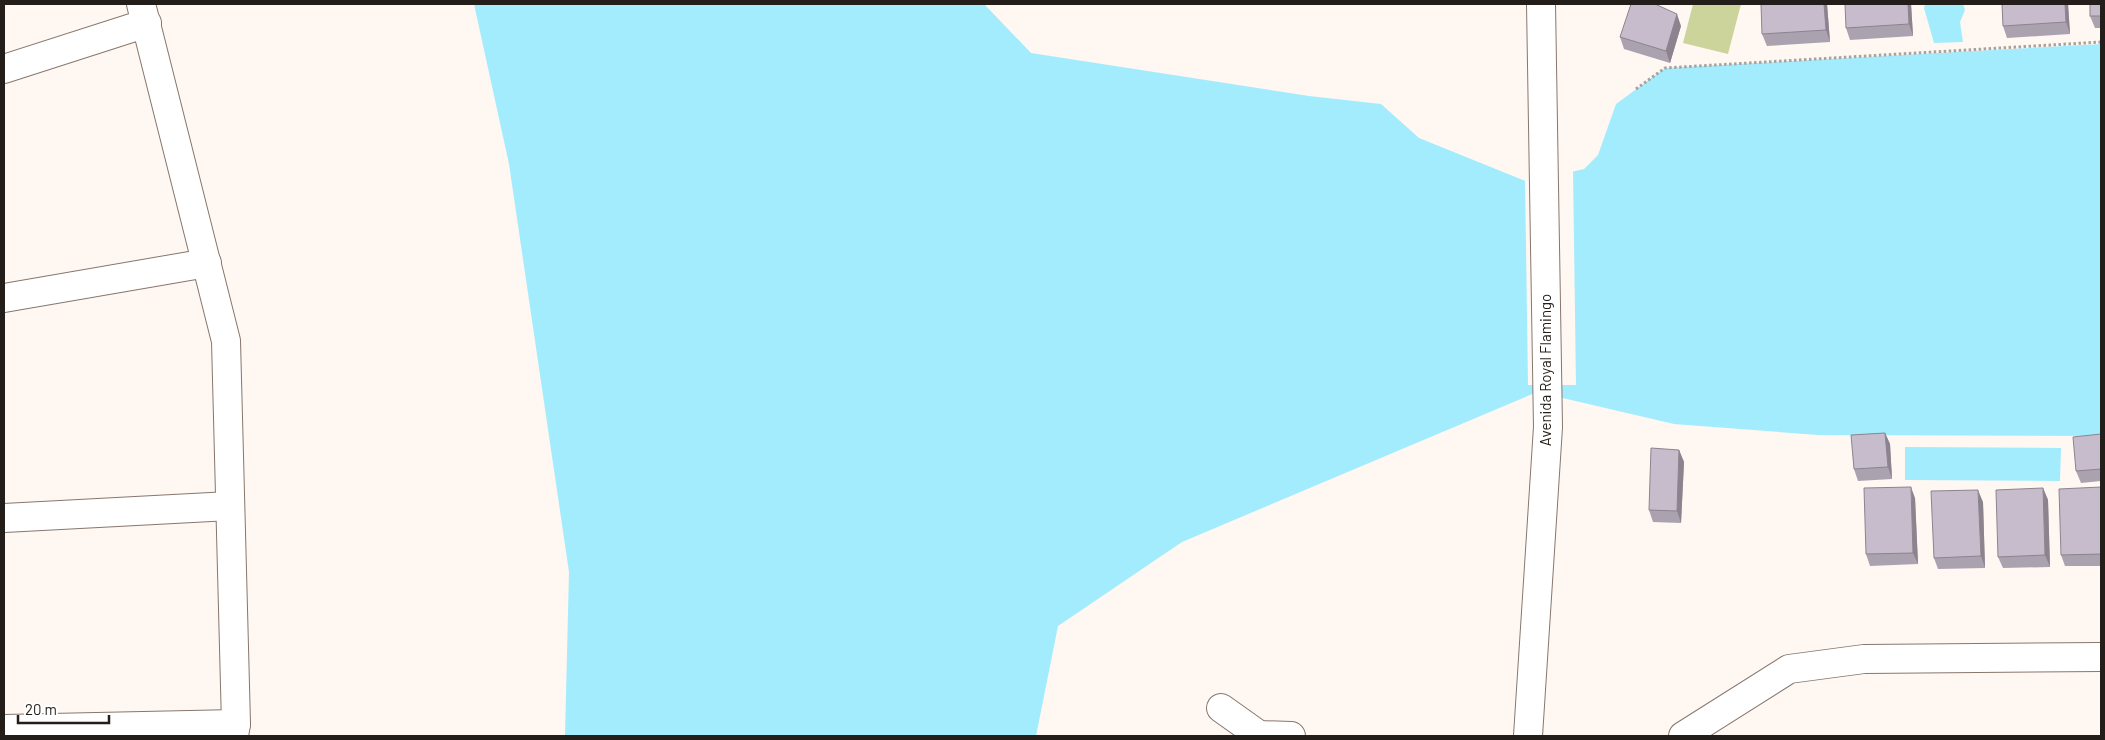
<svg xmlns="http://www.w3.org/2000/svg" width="2105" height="740" viewBox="0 0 2105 740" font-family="Barlow,sans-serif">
  <rect width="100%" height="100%" fill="#fef7f2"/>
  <!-- pitch -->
  <path fill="#cdd49b" d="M1693,4H1741L1728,54L1683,43Z"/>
  <!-- water -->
  <g fill="#a3ecfd">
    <path d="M474,4H984L1031,53L1309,96L1381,104L1419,138L1528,182L1584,169L1598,155L1616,104L1665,68L2101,44V436L1818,435L1674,424L1537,392L1182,542L1058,626L1036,736H565L569,572L509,164Z"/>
    <path d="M1925,4H1963L1965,10L1960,22L1963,42L1934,43L1924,8Z"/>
    <path d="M1905,447L2061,448L2060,481L1905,480Z"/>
  </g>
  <!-- pier -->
  <path fill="#fef7f2" d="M1573,169L1576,385H1528L1525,178L1528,180Z"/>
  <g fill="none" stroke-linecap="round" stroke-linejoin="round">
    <defs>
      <g id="street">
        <path d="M141,4L226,341L236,724L234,736"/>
        <path d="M4,69L147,23"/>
        <path d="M4,298L207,263"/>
        <path d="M4,518L230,506"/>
        <path d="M1221,708L1259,735L1291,736"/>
        <path d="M4,729L236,724"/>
        <path d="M1528,736L1548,427L1541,4"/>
        <path d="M1683,736L1789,669L1864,659L2101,657"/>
      </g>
    </defs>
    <!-- street casing -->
    <use href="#street" stroke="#87776d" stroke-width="30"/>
    <!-- path -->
    <path stroke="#a8a19d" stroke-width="3" stroke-dasharray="2.5 2.5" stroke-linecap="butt" d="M1636,89L1665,68L2101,42"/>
    <!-- street -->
    <use href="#street" stroke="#fff" stroke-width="28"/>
  </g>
  <!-- wall -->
  <g fill="#aba2af">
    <path d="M1827,4L1830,42L1767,46L1762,34Z"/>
    <path d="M1911,4L1913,36L1850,40L1846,28Z"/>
    <path d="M2002,4H2068L2070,34L2007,38L2003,26Z"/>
    <path d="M2101,4V28H2095L2090,16Z"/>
    <path d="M1681,26L1670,63L1624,49L1620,37Z"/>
    <path d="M1885,433L1890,444L1892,479L1858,481L1854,469Z"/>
    <path d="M2101,434V481L2081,483L2076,471Z"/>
    <path d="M1679,450L1684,462L1681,523L1653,522L1649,510Z"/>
    <path d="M2101,487V566H2065L2061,555Z"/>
    <path d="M2043,488L2048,500L2050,567L2003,568L1998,557Z"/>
    <path d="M1915,498L1918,564L1870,566L1866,554Z"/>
    <path d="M1983,502L1985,568L1938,569L1934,558Z"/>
  </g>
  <!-- shaded-wall -->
  <g fill="#8b848f">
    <path d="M1824,4H1827L1830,42L1826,30Z"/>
    <path d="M1908,4H1911L1913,36L1909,24Z"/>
    <path d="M2065,4H2068L2070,34L2066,22Z"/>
    <path d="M1677,14L1681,26L1670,63L1666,51Z"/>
    <path d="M1885,433L1890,444L1892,479L1888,467Z"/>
    <path d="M1679,450L1684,462L1681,523L1677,511Z"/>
    <path d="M1911,487L1915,498L1918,564L1913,553Z"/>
    <path d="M2043,488L2048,500L2050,567L2045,555Z"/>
    <path d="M1978,490L1983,502L1985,568L1981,556Z"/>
  </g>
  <!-- building -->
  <g fill="#c7bccc" stroke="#8b848f">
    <path d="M1631,4H1655L1677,14L1666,51L1620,37Z"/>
    <path d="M1761,4H1824L1826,30L1762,34Z"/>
    <path d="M1845,4H1908L1909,24L1846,28Z"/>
    <path d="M2002,4H2065L2066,22L2003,26Z"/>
    <rect x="2090" y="4" width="11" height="12"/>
    <path d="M1885,433L1888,467L1854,469L1851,435Z"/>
    <path d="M2101,434V469L2076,471L2073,437Z"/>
    <path d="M1651,448L1679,450L1677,511L1649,510Z"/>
    <path d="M1911,487L1913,553L1866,554L1864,488Z"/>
    <path d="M2101,487V554L2061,555L2059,489Z"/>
    <path d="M2043,488L2045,555L1998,557L1996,490Z"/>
    <path d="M1978,490L1981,556L1934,558L1931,491Z"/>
  </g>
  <g text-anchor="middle" stroke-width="4.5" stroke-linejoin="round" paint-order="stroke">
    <!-- street labels -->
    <g font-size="15" fill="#241e1a" stroke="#fff">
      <text transform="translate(1546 370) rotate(-90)" y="5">Avenida Royal Flamingo</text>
    </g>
  </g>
  <!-- border -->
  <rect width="2105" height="740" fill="none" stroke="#241e1a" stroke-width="10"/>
  <!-- scale -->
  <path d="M18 715v8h91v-8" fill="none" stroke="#241e1a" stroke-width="2.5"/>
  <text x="25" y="715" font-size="15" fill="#241e1a" stroke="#ffffff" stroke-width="4" paint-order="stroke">20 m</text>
</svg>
